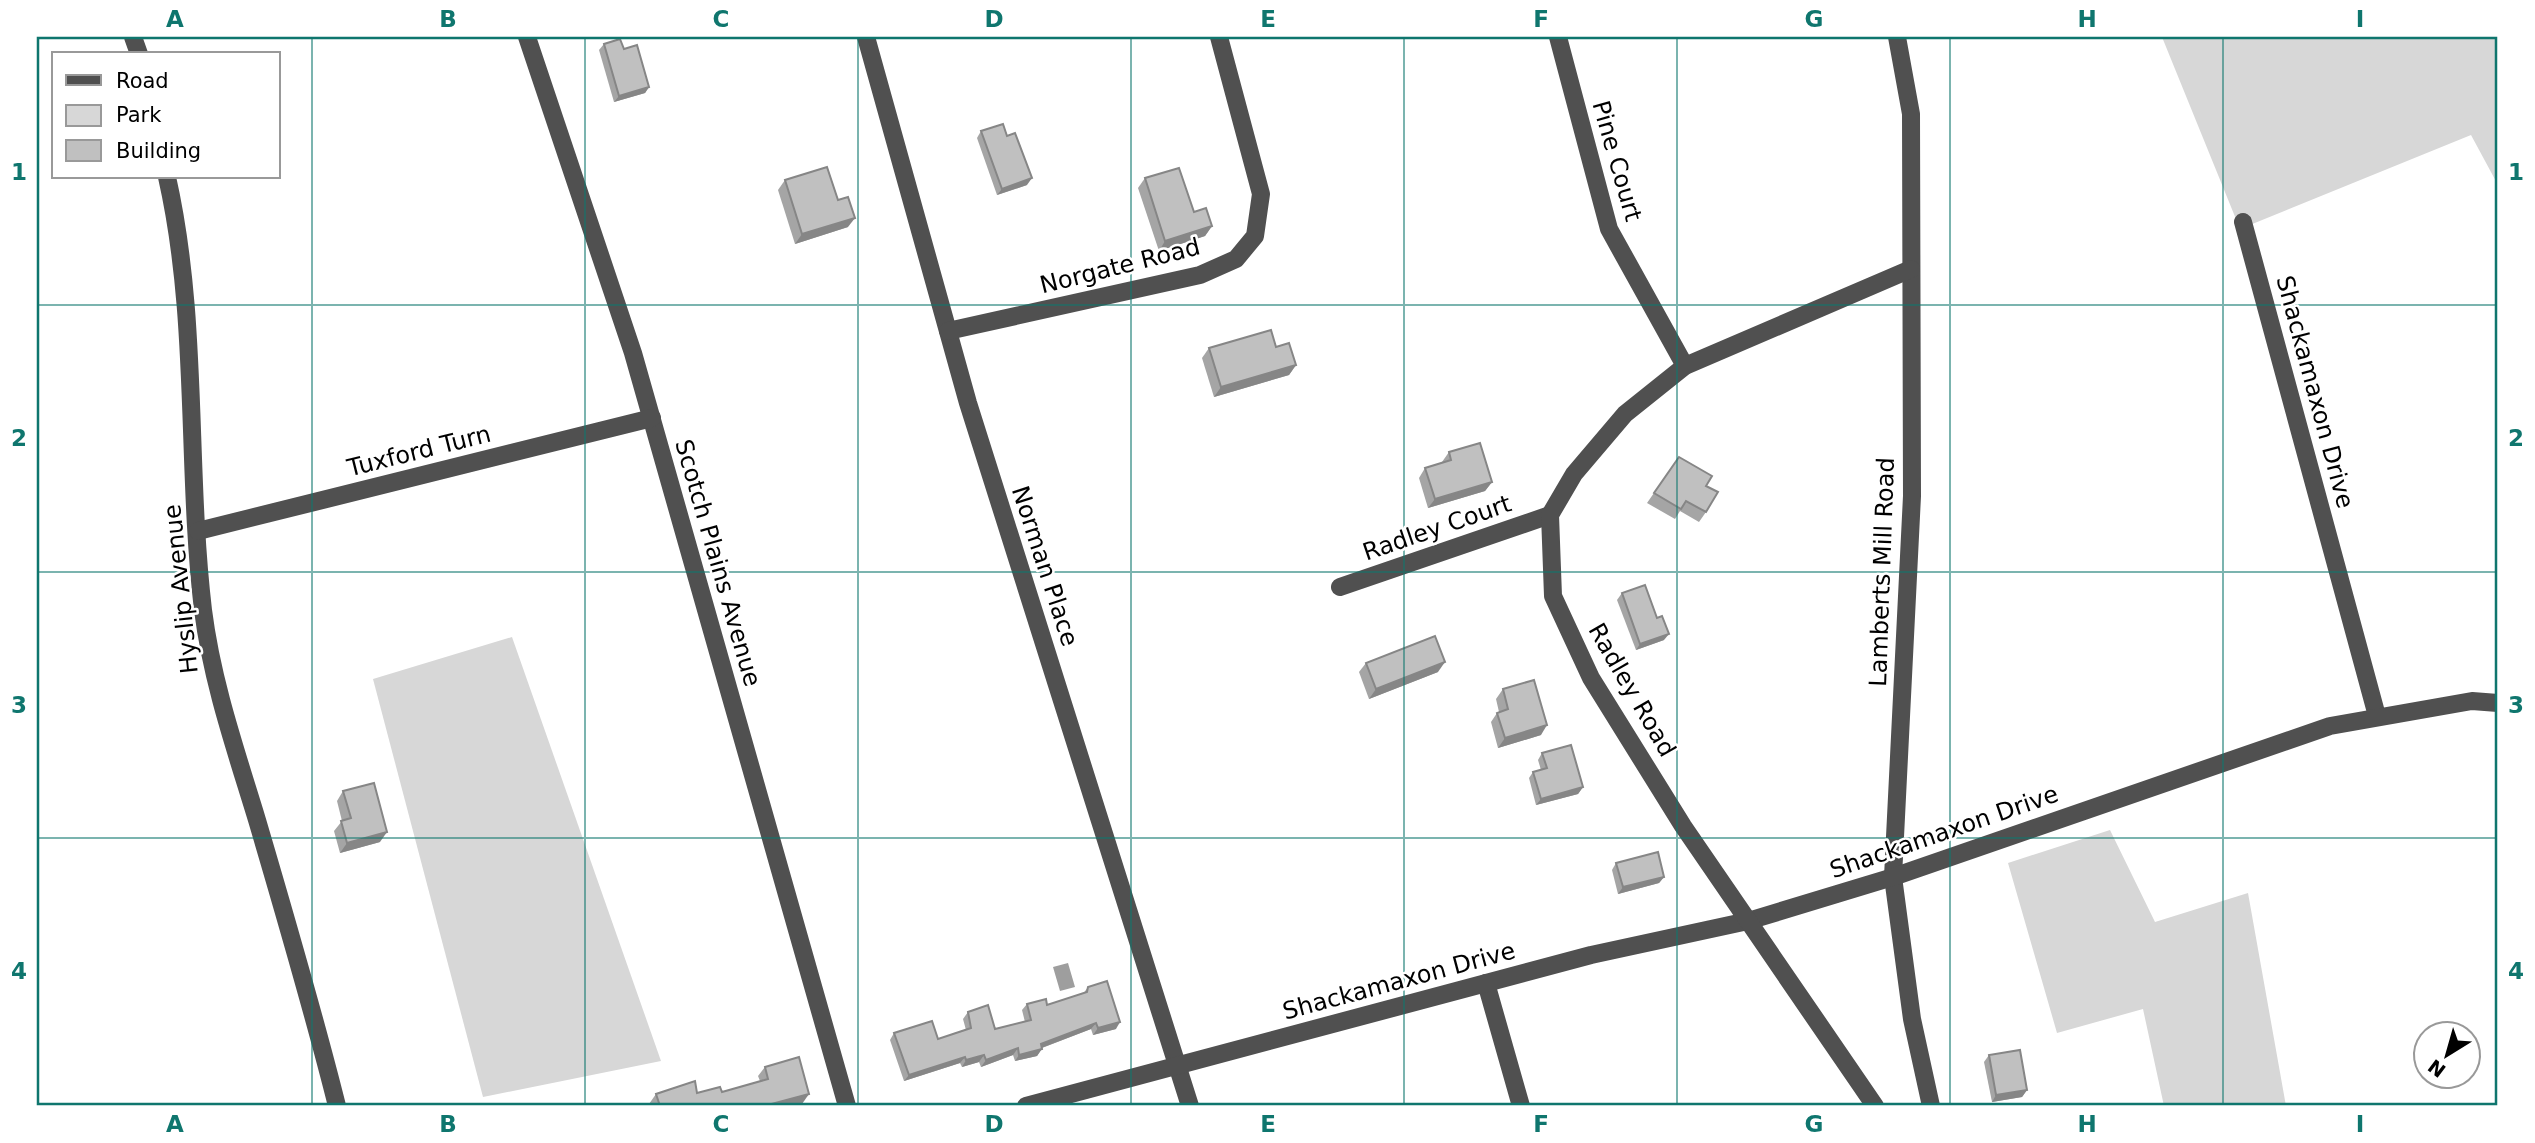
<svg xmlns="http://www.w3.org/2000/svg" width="2535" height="1143" viewBox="0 0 2535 1143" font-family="'DejaVu Sans',sans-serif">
  <rect width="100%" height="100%" fill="#fff"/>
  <!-- green -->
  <g fill="#d7d7d7">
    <path d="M2162,37H2498V185L2471,135L2240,229Z"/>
    <path d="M512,637L661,1061L483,1097L373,679Z"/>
    <path d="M2110,830L2155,922L2248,893L2286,1106H2164L2143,1009L2057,1033L2008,863Z"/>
  </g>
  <!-- water -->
  <path fill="#9e9e9e" d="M1068,963L1075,987L1060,991L1053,967Z"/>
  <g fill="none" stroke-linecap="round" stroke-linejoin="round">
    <!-- minor -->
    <g stroke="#505050" stroke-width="18">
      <path d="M133,37L139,54"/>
      <path d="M527,37L633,353L847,1106"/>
      <path d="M866,37L968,403L1190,1106"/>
      <path d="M1558,37L1609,229L1685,366"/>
      <path d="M1897,37L1911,114L1912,496L1893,877L1912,1019L1931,1106"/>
      <path d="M167,177C199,319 186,465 203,610C212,682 236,751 257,820C285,915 313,1010 337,1106"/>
      <path d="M2243,222L2377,716"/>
      <path d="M948,331L1200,275L1236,259L1255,236L1261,194L1219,37"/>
      <path d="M198,531L652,418"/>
      <path d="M1340,587L1550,515"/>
      <path d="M1486,983L1521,1106"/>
      <path d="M1026,1106L1591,955L1748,921L1893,877L2330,726L2472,701L2498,703"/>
      <path d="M1875,1106L1683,826L1591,678L1553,596L1550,515L1574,474L1625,414L1685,366L1911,269"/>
    </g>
  </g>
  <!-- wall -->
  <g fill="#a5a5a5">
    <path d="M604,44L624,49L649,87L645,93L614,102L599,50Z"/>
    <path d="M981,131L1027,185L997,195L977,138Z"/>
    <path d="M1145,178L1212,226L1205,236L1159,251L1138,188Z"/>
    <path d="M785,180L848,227L795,244L778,190Z"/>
    <path d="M1276,347L1296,365L1289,375L1214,397L1202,358L1209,348Z"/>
    <path d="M1449,452L1492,482L1485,491L1428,508L1419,478L1425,468L1442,463V462Z"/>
    <path d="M1679,457L1706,486V512L1699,522L1680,511L1675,519L1647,503Z"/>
    <path d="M1622,593L1664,640L1636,650L1617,600Z"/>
    <path d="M1366,663L1438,672L1369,699L1359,672Z"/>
    <path d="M1503,689L1541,735L1498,748L1491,722L1497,713L1499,712L1496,699Z"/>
    <path d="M1542,753L1583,787L1578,794L1536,805L1529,778L1533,772L1541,770L1538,760Z"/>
    <path d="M343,791L380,842L340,853L334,831L342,821L337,801Z"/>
    <path d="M1616,863L1664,877L1659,883L1618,894L1612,870Z"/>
    <path d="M1088,987L1116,1029L1093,1035L1091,1029L1042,1048L1037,1056L1015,1061L1013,1055L981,1067L979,1062L962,1067L960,1063L904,1081L890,1040L894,1033L938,1039L966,1030L963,1019L968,1012L995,1029L1025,1022L1022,1010L1027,1004L1047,1005L1083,994Z"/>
    <path d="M1989,1055L2027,1090L2022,1097L1992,1102L1984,1062Z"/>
    <path d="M765,1067L802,1104L794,1106H649V1104L656,1094L722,1092L760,1081L758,1076Z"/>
  </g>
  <!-- shaded-wall -->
  <g fill="#868686">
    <path d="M649,87L645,93L614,102L619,96Z"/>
    <path d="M1032,178L1027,185L997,195L1002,189Z"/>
    <path d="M855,218L848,227L795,244L802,234Z"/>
    <path d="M1212,226L1205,236L1159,251L1165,241Z"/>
    <path d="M1296,365L1289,375L1214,397L1221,387Z"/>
    <path d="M1492,482L1485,491L1428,508L1435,499Z"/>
    <path d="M1669,634L1664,640L1636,650L1640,644Z"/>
    <path d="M1445,662L1438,672L1369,699L1376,689Z"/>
    <path d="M1547,725L1541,735L1498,748L1505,738Z"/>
    <path d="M1583,787L1578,794L1536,805L1541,799Z"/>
    <path d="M387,832L380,842L340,853L347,843Z"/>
    <path d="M1664,877L1659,883L1618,894L1623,887Z"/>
    <path d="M1120,1022L1116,1029L1093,1035L1098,1028Z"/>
    <path d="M1096,1023L1091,1029L1036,1050L1042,1049L1037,1056L1015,1061L1019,1055L1041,1044Z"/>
    <path d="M1018,1048L1013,1055L981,1067L986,1060Z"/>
    <path d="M984,1055L979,1062L962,1067L966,1060Z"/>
    <path d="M965,1057L960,1063L904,1081L909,1075Z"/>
    <path d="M2027,1090L2022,1097L1992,1102L1996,1095Z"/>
    <path d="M809,1094L802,1104L794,1106H764Z"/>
  </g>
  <!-- building -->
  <g fill="#c0c0c0" stroke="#868686" stroke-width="2">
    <path d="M620,39L624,49L637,45L649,87L619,96L604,44Z"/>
    <path d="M1003,124L1007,136L1015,133L1032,178L1002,189L981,131Z"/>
    <path d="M827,167L838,200L848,197L855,218L802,234L785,180Z"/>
    <path d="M1179,168L1194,212L1206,208L1212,226L1165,241L1145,178Z"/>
    <path d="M1271,330L1276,347L1289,343L1296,365L1221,387L1209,348Z"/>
    <path d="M1480,443L1492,482L1435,499L1425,468L1451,460L1449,452Z"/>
    <path d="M1679,457L1712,476L1706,486L1718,492L1706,512L1686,501L1681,509L1654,493Z"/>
    <path d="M1645,585L1657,618L1662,616L1669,634L1640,644L1622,593Z"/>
    <path d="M1435,636L1445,662L1376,689L1366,663Z"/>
    <path d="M1534,680L1547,725L1505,738L1497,713L1508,709L1503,689Z"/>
    <path d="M1571,745L1583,787L1541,799L1533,772L1547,768L1542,753Z"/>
    <path d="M374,783L387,832L347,843L341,821L351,818L343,791Z"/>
    <path d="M1658,852L1664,877L1623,887L1616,863Z"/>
    <path d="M1107,981L1120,1022L1098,1028L1096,1023L1041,1044L1042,1049L1019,1055L1018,1048L986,1060L984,1055L966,1060L965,1057L909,1075L894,1033L932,1021L938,1039L971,1028L968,1012L988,1005L995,1029L1031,1020L1027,1004L1046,999L1047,1005L1087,992L1088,987Z"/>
    <path d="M2020,1050L2027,1090L1996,1095L1989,1055Z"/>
    <path d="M799,1057L809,1094L764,1106H660L656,1094L695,1081L697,1093L720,1087L722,1092L768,1079L765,1067Z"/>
  </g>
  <!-- grid -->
  <path fill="none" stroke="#0f766e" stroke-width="2" stroke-opacity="0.55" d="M312,37V1106M585,37V1106M858,37V1106M1131,37V1106M1404,37V1106M1677,37V1106M1950,37V1106M2223,37V1106M37,305H2498M37,572H2498M37,838H2498"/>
  <g text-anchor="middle" stroke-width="5" stroke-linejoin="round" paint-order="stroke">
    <!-- street labels -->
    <g font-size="24" fill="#000" stroke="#fff">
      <text transform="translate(1617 161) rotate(74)" y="8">Pine Court</text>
      <text transform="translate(1120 266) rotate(-14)" y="8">Norgate Road</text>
      <text transform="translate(2315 392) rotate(75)" y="8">Shackamaxon Drive</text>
      <text transform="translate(419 451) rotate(-14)" y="8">Tuxford Turn</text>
      <text transform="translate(1437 528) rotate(-19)" y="8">Radley Court</text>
      <text transform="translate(718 563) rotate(74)" y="8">Scotch Plains Avenue</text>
      <text transform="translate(1045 566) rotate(72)" y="8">Norman Place</text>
      <text transform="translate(1882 572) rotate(-88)" y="8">Lamberts Mill Road</text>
      <text transform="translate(181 589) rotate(-96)" y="8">Hyslip Avenue</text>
      <text transform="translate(1632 690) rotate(60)" y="8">Radley Road</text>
      <text transform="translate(1944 832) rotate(-19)" y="8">Shackamaxon Drive</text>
      <text transform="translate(1399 981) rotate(-15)" y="8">Shackamaxon Drive</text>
    </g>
  </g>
  <!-- border -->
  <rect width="2535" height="1143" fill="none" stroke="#ffffff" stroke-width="77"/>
  <!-- legend -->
  <rect x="52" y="52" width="228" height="126" fill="#ffffff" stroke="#999999" stroke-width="2"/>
  <rect x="66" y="75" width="35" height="10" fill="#505050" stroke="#999999" stroke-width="2"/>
  <text x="116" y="88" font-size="21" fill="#000000">Road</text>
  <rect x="66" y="105" width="35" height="21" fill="#d7d7d7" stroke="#999999" stroke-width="2"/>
  <text x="116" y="122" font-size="21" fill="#000000">Park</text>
  <rect x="66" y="140" width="35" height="21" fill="#c0c0c0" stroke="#999999" stroke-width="2"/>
  <text x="116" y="158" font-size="21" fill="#000000">Building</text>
  <!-- north arrow -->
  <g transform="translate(2447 1055) rotate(217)"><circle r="33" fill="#ffffff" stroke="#999999" stroke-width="2"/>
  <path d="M0-5L12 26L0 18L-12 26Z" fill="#000000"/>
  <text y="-10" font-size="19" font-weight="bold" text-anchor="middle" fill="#000000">N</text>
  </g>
  <rect x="38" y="38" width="2458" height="1066" fill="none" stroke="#0f766e" stroke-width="2.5"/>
  <g font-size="23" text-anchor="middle" font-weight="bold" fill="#0f766e">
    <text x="175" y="27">A</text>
    <text x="448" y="27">B</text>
    <text x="721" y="27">C</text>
    <text x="994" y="27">D</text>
    <text x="1268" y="27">E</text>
    <text x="1541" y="27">F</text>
    <text x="1814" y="27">G</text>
    <text x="2087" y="27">H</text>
    <text x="2360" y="27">I</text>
    <text x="19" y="180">1</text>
    <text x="2516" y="180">1</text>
    <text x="19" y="446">2</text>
    <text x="2516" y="446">2</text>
    <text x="19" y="713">3</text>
    <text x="2516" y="713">3</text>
    <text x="19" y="979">4</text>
    <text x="2516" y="979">4</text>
    <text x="175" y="1132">A</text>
    <text x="448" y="1132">B</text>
    <text x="721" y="1132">C</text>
    <text x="994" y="1132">D</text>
    <text x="1268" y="1132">E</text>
    <text x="1541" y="1132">F</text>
    <text x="1814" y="1132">G</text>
    <text x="2087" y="1132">H</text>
    <text x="2360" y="1132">I</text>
  </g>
</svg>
